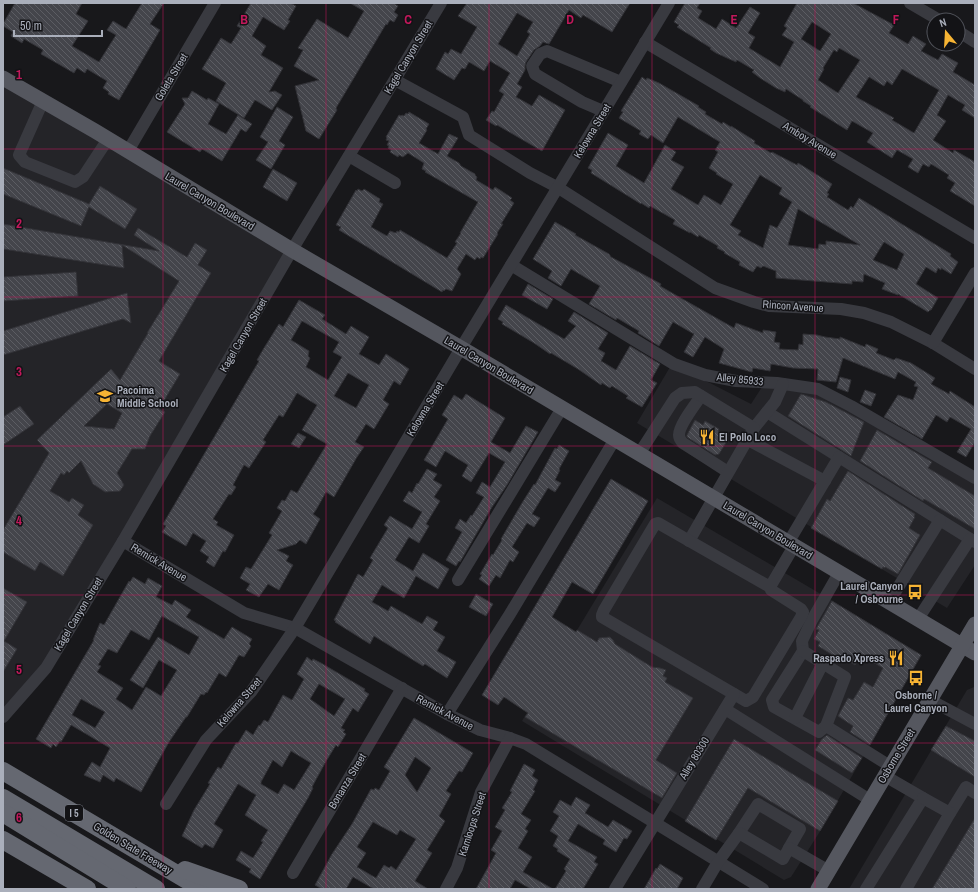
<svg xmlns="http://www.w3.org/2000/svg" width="978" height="892" viewBox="0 0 978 892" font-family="'Archivo Narrow',sans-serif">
  <defs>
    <pattern id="building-back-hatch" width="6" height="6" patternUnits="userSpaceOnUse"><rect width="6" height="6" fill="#44454b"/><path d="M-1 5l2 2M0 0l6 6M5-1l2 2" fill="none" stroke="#5c5d63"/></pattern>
  </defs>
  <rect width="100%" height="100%" fill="#18181b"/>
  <!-- built -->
  <g fill="#242428">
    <path d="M3,78L292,250L46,668L3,717Z"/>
    <path d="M670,367L710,383L751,404L762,387L803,390L840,403L975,482V565L947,608L637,423Z"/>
    <path d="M657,498L831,600L922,655L819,833L791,877L784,880L522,721Z"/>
    <path d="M974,687L975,889H849L967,690Z"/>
  </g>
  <!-- building -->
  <g fill="url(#building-back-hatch)" stroke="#323237" fill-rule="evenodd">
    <path d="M15,3H82L76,14L88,21L72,46L99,62L116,35L107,30L113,21L126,29L142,3H164L150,24L160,30L119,100L108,94L109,92L103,88L107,81L87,69L85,73L77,68L74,73L41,54L43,50L24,39L22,43L11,36L13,32L3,26V24Z"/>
    <path d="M251,3H290L296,6L288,20L290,21L284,30L263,17L252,36L266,46L261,55L283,68L269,92L275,91L282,95L272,110L255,100L244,118L216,101L226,83L202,69L221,38L231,44L241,28L237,26Z"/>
    <path d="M350,3H393L398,6L394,12L398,15L394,22L390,20L387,25L386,24L336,108L337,110L319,139L306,131L295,86L319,80L294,66L303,50L298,48L317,19L348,38L364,11Z"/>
    <path d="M467,3H630L612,32L583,15L581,18L569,10L549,44L543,42L540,46L534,50L526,62L525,66V70L517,84L522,87L516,97L532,106L539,95L565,110L542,151L497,125L496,126L486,120L492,111L494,112L504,94L499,91L510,73L490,61L484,71L469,62L465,69L462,68L454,80L436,69L445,52L448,54L451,49L461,54L477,27L458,16ZM517,13L533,22L527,32L530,34L517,56L498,44Z"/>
    <path d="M685,3H700L697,8L702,11L698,18L716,29L722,19L736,28L750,7L760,13L748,33L755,37L749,48L780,67L794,42L782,35L787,28L784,26L797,3H853L894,25L889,33L908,44L913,36L926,44L921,51L938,60L942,54L958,63L953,72L975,85V118L962,110L965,105L948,95L937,115L946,121L933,140L953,153L954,150L975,162V206L950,191L955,183L947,178L949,175L931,164L929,167L923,164L918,173L908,167L913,159L897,150L892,158L867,142L873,133L852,121L847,130L810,107L811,106L803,101V100L786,89L785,92L776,88L760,78L752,72L754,70L737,60L736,62L716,53L710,49L711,48L677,27L679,25L674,22ZM812,22L831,34L820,51L801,39ZM839,48L860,60L838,93L818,80L824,69L823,68L834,50L837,52ZM902,69L939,90L914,133L892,120L894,118L856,97L869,77L884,86L887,81L892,85Z"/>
    <path d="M642,77L646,80L647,78L659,83L699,106L698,107L706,112L705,114L722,124L723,122L731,127V126L755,141L754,143L771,153L772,152L797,165L798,163L832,184L827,193L829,194L827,197L848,210L851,206L853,208L859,198L951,254L950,256L958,262L951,274L941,268V270L938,268L936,273L926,267L916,284L938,298L931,310H930L928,312L898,294V295L882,289L885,283L864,274L863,282L852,281V284L776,278V271L763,266L761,268L757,266L753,272L739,265L740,262L724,253L725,252L717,248L718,246L699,235L698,237L690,232V233L673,224L675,220L650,206L649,208L641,203V204L591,173L592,170L588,168L608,133L628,145L616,166L644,183L665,145L676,152L671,160L684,167L671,189L698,205L704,195L721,205L733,184L716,174L717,173L709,168L718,152L715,150L720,142L678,117L663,143L651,135L648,139L639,134L641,131L619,118L623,112L621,111ZM760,175L782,188L779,194L792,202L777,228L770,225L763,248L738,235L741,231L730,225ZM798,209L860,245L826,241V245L819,244L818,249L788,245ZM884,242L904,254L897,270L873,260Z"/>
    <path d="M192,91L207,100L208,98L219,104L208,124L226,134L238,115L252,124L246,132L241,129L222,161L202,149L200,152L167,132L185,104L182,98H188Z"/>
    <path d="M277,107L293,117L279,141L285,145L271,169L256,160L268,142L260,137Z"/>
    <path d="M409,112L429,124L426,129L427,130L419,143L438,154L449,134L458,138L447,156L459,163L461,166L475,174V175L477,177L476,180L493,190L495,187L500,190L512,198L510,200L514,203L501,224H503L497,233L498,234L483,258L481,257L480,259L477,257L475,260L466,254L457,269L461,274L452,291L446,289L444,291L443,290L442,292L339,230L341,227L336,225L356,190L357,191L358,189L362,191L364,189L380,199L379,202L383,204L371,227L387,236L390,231L396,233L397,231L399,232L400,230L447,258L457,243L455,242L461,233H460L478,202L425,172L426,171L422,169L424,163L408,153L403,157L399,155L398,157L390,152L391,150L388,148L389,146L387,145L389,141L386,140L387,138L386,137L399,115L401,116L402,115L404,116L406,113L408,114Z"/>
    <path d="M3,168L89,204L100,186L137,209L125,229L89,207L81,226L3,194Z"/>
    <path d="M273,169L297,183L287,201L263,187Z"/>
    <path d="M555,222L576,234L575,235L609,254L611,257L661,284L660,286L679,297L734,328L736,323L763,333V330L776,332L774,342L780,343L779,349L798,350L799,344L803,345V334L817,335L825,337L840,339V337L865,347L866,344L878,349L876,353L894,360L896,358L911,363L935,378L931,384L949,394L950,391L975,407V442L966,457L957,452L971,429L950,417L947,422L936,415L922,439L884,417L898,395L913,400L918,387L914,386L916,382L898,372L895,379L843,358L836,382L817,380L818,369L793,368L771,364L770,371L753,368L752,372L719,363L724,349L705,337L693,357L684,352L694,334L673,322L659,346L638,333L639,331L617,318L616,320L589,304L600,286L571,269L561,286L548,278L552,271L533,259Z"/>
    <path d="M3,224L159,251L134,235L138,228L187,257L195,243L207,250L198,265L211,273L159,361L180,374L159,409L165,412L150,436L145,449H132L117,473L124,485L120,491L105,492L93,484L81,461L69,473L67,471L64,475L61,473L50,491L69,502L72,498L84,505L78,515L93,525L63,576L40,562L35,571L3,552V530L49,453L37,440L111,369L120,380L148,333H147L179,281L122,245L124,268L3,249ZM107,404L122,413L114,429L84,426Z"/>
    <path d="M76,272L78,296L3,301V277Z"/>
    <path d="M528,284L553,299L547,309L522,295Z"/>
    <path d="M127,293L131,323L123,319L3,355V331Z"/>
    <path d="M299,300L325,315L322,319L346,334L351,326L369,337L359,354L379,365L386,354L409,369L400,385L394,381L383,400L389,404L374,429L366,424L355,442L364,447L357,457L334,497L326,492L316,510L313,514L320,519L306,544L300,540L296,544L277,550L289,556L286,561L293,565L279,590L268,584L259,597L246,590L250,584L240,578L246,567L251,569L272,535L269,533L282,511L277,508L282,500L285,501L291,490L297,493L327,444L302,430L317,405L297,393L283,417L279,415L263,440L266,442L249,468L244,465L233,485L236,487L231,495L229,494L213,519L218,522L216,525L234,535L225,552L223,551L214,567L206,562L209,557L200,551L206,541L193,533L186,546L162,532L166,526L163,524L259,361L257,360L264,348L279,324L283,327ZM302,321L339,342L333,352L342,357L328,380L306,367L310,358L308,356L309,351L291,340ZM348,373L369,385L356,408L334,396Z"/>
    <path d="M506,305L564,339L576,326L568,321L574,312L608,333L598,349L605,353L601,361L616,370L630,346L660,364L651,380L657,383L642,407L626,398L628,396L612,386L610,388L602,383L601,385L578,369L551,353L550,354L534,343L502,324L503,322L498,319Z"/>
    <path d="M840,377L851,380L848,392L837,388Z"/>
    <path d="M865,390L876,394L871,406L860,402Z"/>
    <path d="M466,394L505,418L491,442L510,453L526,426L538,432L507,485L492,507L460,562L459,561L456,566L446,560L462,532L455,528L460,519L466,523L471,515L472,516L484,497L476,493L482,482L490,487L505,462L489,453L471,482L462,476L468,465L445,451L436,467L424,460L448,419L442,415L454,395L462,400Z"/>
    <path d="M801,394L826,402L864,422L851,456L788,416Z"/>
    <path d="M20,406L34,424L3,445V417Z"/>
    <path d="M695,420L703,425L705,421L719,429L718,431L726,436L725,439L727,441L719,454L715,455L687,437V435Z"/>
    <path d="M877,430L932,462L928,468L975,496V529L924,499L923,501L860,461Z"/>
    <path d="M298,433L306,437L299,448L291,444Z"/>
    <path d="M559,445L569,451L559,469L560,470L555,480L561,483L555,492L548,488L532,514L540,518L534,527L527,523L512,547L519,552L513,562L510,560L500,578L496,575L489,586L479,579L482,575L480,574L492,554L493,555L502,540L501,539L522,503L534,484L535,485L555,448L557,449Z"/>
    <path d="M427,469L437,474L433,480L442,485L434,497L440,501L426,524L429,526L419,543L409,537L395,560L413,571L423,553L449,569L438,589L416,576L404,598L382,585L372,602L388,611L391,606L422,624L427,616L438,622L433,630L445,637L437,651L456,662L447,678L425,664L423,666L374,636L370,644L335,622L336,621L334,620L358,574L363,577L373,560L370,558L388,528L384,525L390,516L412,529L422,512L403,501L409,491L412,493L417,483L418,484Z"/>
    <path d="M848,471L915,514L914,517H915L909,528L920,535L898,574L885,567V568L883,567L882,569L811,528L827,499L830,501Z"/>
    <path d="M611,479L648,501L593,594L572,582L552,617L576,632L577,630L597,642L599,638L610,637L613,640L615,644L652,667L660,668L666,670L663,676L667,678L665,682L693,698L656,760L677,773L662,798L525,717L528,713L504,697L498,705L482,695Z"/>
    <path d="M133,577L145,584L148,578L162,586L156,597L172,605L175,600L191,610L186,617L224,639L232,627L252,639L249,644L251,646L244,657L239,655L226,677L219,673L207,693L206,692L204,695L201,694L187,717H186L169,742L141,792L116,778L114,782L103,775L100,782L84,775L92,762L100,767L110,748L71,725L61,742L60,741L56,747L53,744L51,748L36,739L94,640H93L100,623L104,625L129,581L130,582ZM162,616L199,637L189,655L158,637L130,680L143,688L159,660L177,670L161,696L146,687L132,710L116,699L123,688L97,672L101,666L98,665L108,649L117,653L131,630L149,640ZM81,699L105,712L95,728L72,715Z"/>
    <path d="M3,588L27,602L4,641L17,649L3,672Z"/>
    <path d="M476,594L493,604L486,616L469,607Z"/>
    <path d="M832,601L921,655L870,745L850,732L853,726L838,716L848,698L853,700L864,682L873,687L883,668L861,655L855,665L841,656L837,663L828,658L831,654L818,646L820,642L814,639L819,630L816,629Z"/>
    <path d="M307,657L312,661L313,659L321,663L365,689L364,691L369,694L358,712L353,708L341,728L345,730L343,732L346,734L338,747L336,745L325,763L312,787L313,788L308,798L260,879L249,872L251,869L236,860L241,851L253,858L263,842L261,841L268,830L245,815L256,795L238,784L214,824L223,830L213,848L205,844L202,848L182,836L194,810L210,784L208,783L218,767L221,769L236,743H238L246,730L253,735L259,725L260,726L264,720L268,722L283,695L292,700L304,679L297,674ZM319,684L345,699L334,716L310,699ZM291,751L311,763L294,790L284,784L278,794L261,784V782L273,760L282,767Z"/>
    <path d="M414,718L473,753L462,772L459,771L446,791L451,794L439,816L445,821L427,850L432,853L415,881L428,889H374L353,877L346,889H322L315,885L332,854L352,824L371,789L374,790L375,788L379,790L390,771L384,767ZM415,757L431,768L417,792L405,775ZM373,822L397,835L400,830L416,839L396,870L391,866L389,868L384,865L376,878L357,867L366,853L357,847Z"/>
    <path d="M946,726L975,741V777L931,750Z"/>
    <path d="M827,735L862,758L852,773L815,750L822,739Z"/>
    <path d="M734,739L838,801L820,831L748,788L716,840L685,821Z"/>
    <path d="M524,764L535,770L532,776L538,780L533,790L535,791L521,814L531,820L525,829L528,831L518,848L532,857L523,872L553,889H531L515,880L510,889H476L496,853L491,850L502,831L495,827L505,810L502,808L512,792L510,791Z"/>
    <path d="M576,797L590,805L585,813L608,827L613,820L632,831L627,839L624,838L616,852L603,844L605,840L578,824L568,841L597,857L594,862L598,864L583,889H555L566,871L564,869L570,859L557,851L558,849L553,846L558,836L550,831L559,816L553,812L560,800L571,806Z"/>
    <path d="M975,818V889H932Z"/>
    <path d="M660,864L683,878L677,889H644L656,868L657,869Z"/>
  </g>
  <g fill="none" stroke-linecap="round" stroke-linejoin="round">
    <!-- minor -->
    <g stroke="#393a40" stroke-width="12">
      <path d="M910,3L939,20"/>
      <path d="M958,31L975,42"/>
      <path d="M645,42L975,238"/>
      <path d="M395,80L463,117L469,135L530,173L557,187L715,288L754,302L769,306L841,309L864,313L891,322L933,343L975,369"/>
      <path d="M43,101L19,155L25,162L75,182L83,177L108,139"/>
      <path d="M603,111L582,102L535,74L532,66L540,54L547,51L621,82"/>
      <path d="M128,151L215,3"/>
      <path d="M349,156L395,183"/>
      <path d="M511,265L674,364L705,375L736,381L777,383L818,389L851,406L975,478"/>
      <path d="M933,343L975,273"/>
      <path d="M701,396C695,405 679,425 679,435C679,438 681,441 683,443L728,472"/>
      <path d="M767,412L975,542"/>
      <path d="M754,428L775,402L783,384"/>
      <path d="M748,440L825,481"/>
      <path d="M639,454L675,398L682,393L695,392L754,428L689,541"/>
      <path d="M123,541L244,613L295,628L447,714L480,730L510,738L526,744L763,889"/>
      <path d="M788,543L839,457"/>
      <path d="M839,573L812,620L802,641L803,651L772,700L774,707L819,732L826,726L890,766"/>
      <path d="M458,580L562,408"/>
      <path d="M770,587L658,523L655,524L604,610L602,615V617L746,701L753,697L801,617L803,612L801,609L771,590L770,587L794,546"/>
      <path d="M889,602L940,520"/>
      <path d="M918,619L970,539"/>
      <path d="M803,651L845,677L826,726"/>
      <path d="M930,700L975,724"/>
      <path d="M725,709L870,800"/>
      <path d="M447,714L510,614L615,439"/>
      <path d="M3,717L46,668L123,541L292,250L441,3"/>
      <path d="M795,718L823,663"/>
      <path d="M166,804L206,740L251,692L295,628L461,348L669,3"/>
      <path d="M950,813L966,787L975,793"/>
      <path d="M739,833L758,804L800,829L789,848"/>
      <path d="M293,873L402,688"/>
      <path d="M446,889L457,868L481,792L510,738"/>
      <path d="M615,889L734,694"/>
      <path d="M702,889L718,862L739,833L783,859L789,848L829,871"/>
      <path d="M866,889L923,798L885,776"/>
      <path d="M906,889L950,813L923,798"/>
    </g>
    <!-- major -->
    <g stroke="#55575f" stroke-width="15">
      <path d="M3,78L95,131L292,250L461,348L975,653"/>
      <path d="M818,889L975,624"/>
    </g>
    <!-- highway -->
    <g stroke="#656871" stroke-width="18">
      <path d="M3,771L202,889"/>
      <path d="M3,798L156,889"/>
      <path d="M3,813L127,889"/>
      <path d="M3,840L87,889"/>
      <path d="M185,870L239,889"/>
    </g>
  </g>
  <!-- grid -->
  <path fill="none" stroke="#c2185b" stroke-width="1" stroke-opacity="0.55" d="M163,3V889M326,3V889M489,3V889M652,3V889M815,3V889M3,149H975M3,297H975M3,446H975M3,595H975M3,743H975"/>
  <!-- icons -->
  <defs>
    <symbol id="school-bare" viewBox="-9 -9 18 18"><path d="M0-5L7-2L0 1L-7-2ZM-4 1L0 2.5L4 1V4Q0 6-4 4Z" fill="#f7b434" stroke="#131316" stroke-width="2.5" paint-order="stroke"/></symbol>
    <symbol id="restaurant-bare" viewBox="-9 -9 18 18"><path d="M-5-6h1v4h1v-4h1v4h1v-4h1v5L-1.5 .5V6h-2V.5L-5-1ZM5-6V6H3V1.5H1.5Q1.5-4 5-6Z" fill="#f7b434" stroke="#131316" stroke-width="2.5" paint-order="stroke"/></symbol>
    <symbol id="bus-bare" viewBox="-9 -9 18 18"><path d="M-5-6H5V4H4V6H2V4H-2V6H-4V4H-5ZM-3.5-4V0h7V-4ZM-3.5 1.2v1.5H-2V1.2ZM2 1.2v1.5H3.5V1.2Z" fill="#f7b434" stroke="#131316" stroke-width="2.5" paint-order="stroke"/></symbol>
  </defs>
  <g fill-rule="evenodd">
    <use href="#school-bare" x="94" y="385" width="22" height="22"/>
    <use href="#restaurant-bare" x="696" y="426" width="22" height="22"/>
    <use href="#bus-bare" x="904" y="581" width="22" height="22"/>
    <use href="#restaurant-bare" x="885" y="647" width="22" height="22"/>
    <use href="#bus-bare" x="905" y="667" width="22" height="22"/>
  </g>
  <g text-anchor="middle" stroke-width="3" stroke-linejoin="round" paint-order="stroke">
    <!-- shield labels -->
    <rect fill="#131316" stroke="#7d808a" stroke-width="1" x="65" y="805" width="18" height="16" rx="3"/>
    <g font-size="10" font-weight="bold" fill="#aaafbb">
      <text x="74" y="817">I 5</text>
    </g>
    <!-- street labels -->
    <g font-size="11" fill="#aaafbb" stroke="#131316">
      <text transform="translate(408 57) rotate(-59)" y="4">Kagel Canyon Street</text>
      <text transform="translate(171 77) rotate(-59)" y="4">Goleta Street</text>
      <text transform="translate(592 131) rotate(-59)" y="4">Kelowna Street</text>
      <text transform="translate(810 140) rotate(31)" y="4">Amboy Avenue</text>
      <text transform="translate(210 201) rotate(31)" y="4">Laurel Canyon Boulevard</text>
      <text transform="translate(793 306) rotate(4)" y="4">Rincon Avenue</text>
      <text transform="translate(243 335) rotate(-60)" y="4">Kagel Canyon Street</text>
      <text transform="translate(489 365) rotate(31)" y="4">Laurel Canyon Boulevard</text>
      <text transform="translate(740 379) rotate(6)" y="4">Alley 85933</text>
      <text transform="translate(425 409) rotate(-59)" y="4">Kelowna Street</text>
      <text transform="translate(768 530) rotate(31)" y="4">Laurel Canyon Boulevard</text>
      <text transform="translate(159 562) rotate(31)" y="4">Remick Avenue</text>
      <text transform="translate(78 614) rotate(-59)" y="4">Kagel Canyon Street</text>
      <text transform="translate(239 702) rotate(-49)" y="4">Kelowna Street</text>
      <text transform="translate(445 712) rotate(28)" y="4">Remick Avenue</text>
      <text transform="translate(896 756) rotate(-59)" y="4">Osborne Street</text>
      <text transform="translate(694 758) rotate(-59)" y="4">Alley 80300</text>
      <text transform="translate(347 781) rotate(-59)" y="4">Bonanza Street</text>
      <text transform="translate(472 824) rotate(-72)" y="4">Kamloops Street</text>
      <text transform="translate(133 848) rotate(31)" y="4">Golden State Freeway</text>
    </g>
    <!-- poi labels -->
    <g font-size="11" font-weight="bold" fill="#aaafbb" stroke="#131316" text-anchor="start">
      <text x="117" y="394">Pacoima<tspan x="117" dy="13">Middle School</tspan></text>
      <text x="719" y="441">El Pollo Loco</text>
      <text x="903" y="590" text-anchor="end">Laurel Canyon<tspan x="903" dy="13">/ Osbourne</tspan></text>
      <text x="884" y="662" text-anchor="end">Raspado Xpress</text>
      <text x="916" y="699" text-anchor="middle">Osborne /<tspan x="916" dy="13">Laurel Canyon</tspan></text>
    </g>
  </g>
  <g font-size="13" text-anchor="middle" font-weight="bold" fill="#c2185b" stroke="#131316" stroke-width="3" stroke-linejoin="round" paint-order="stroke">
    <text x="244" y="24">B</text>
    <text x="408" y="24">C</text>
    <text x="570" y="24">D</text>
    <text x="734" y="24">E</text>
    <text x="896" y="24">F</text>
    <text x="19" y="79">1</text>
    <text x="19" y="228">2</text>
    <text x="19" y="376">3</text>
    <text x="19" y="525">4</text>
    <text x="19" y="674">5</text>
    <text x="19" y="822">6</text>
  </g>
  <!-- border -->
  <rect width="978" height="892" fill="none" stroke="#aaafbb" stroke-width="8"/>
  <!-- north arrow -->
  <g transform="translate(946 32) rotate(342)"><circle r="19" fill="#131316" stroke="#4f5158"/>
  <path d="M0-3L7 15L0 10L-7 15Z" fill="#f7b434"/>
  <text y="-6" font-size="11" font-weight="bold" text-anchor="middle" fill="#aaafbb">N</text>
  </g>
  <!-- scale -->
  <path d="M14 30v6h88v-6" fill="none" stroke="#aaafbb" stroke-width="2"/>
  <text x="20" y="30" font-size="12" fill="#aaafbb" stroke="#131316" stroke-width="3" paint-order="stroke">50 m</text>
</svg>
